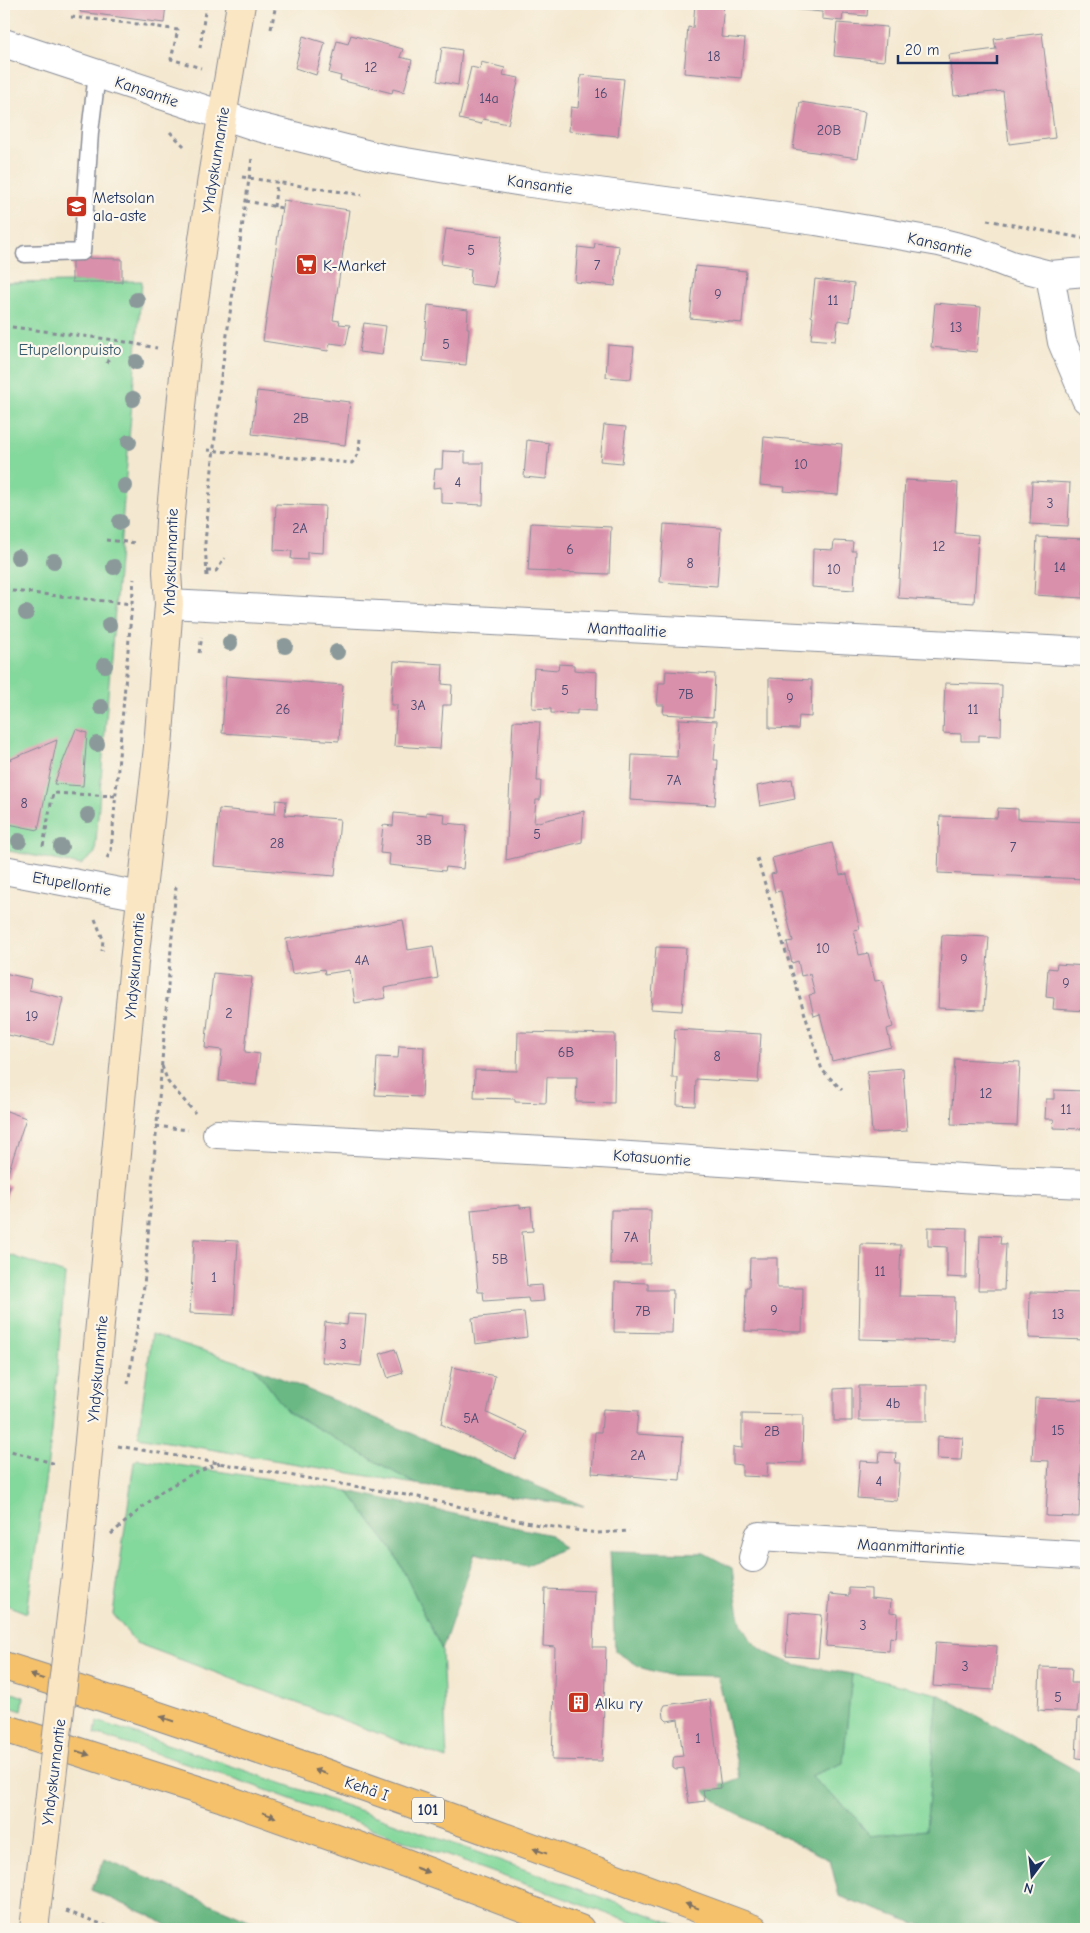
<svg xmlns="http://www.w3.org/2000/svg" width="1090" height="1933" viewBox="0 0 1090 1933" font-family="'Comic Neue',sans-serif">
  <rect width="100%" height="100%" fill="#fbf7ec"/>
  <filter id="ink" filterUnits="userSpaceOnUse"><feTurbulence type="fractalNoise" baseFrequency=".02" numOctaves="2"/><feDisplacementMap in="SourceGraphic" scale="10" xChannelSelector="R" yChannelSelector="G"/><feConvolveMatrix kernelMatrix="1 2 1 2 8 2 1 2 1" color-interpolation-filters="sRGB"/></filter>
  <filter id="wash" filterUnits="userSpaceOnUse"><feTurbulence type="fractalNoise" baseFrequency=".0096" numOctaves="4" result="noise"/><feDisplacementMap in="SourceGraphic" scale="20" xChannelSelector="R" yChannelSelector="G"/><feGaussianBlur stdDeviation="1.12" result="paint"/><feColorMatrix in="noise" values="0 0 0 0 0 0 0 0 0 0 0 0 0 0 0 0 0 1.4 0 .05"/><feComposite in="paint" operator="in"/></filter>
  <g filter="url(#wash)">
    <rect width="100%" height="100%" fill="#f4e8d0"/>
    <!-- green -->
    <g fill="#83d89b" stroke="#4f847c">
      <path d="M142,281L95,853L81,865L4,850V283Z"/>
      <path d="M4,1253L65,1274L52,1432L27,1613L4,1604Z"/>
      <path d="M152,1334L254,1367L287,1411L415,1484L138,1437Z"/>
      <path d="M138,1459L348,1491L395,1554L442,1650L447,1759L136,1643L113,1614L134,1462Z"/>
      <path d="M852,1674L938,1694L926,1830L869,1836L854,1815L810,1776L843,1763Z"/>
      <path d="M4,1690L24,1697L22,1711L4,1705Z"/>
      <path d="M97,1721C296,1786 492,1857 688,1929H649L230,1777L95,1734Z"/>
    </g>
    <!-- forest -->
    <g fill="#6ab883" stroke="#427470">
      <path d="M254,1367L584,1506L415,1484L287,1411Z"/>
      <path d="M348,1491L551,1535L563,1548L526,1566L475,1553L442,1650L395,1554Z"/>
      <path d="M610,1551L704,1553L732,1568C734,1582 738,1617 743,1628C762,1666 815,1667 852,1674L843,1763L810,1776L854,1815L869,1836L926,1830L938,1694L1086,1776V1929H932L839,1896L830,1860L727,1809L704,1791L740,1778L718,1676L668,1675L642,1668L615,1651Z"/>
      <path d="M105,1859L270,1929H172L151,1916L91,1890Z"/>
    </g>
    <g id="blocks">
      <!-- building -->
      <g fill="#d991ab">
        <path d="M81,4H166L164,23L80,12Z"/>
        <path d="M695,4H724L721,37L745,39L741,78L684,73L688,27L693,28Z"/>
        <path d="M791,4H868L867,16L843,14L842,21L822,19V12L791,9Z"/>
        <path d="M837,23L887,27L884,61L834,56Z"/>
        <path d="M1042,33L1055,138L1009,144L1003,91L954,96L949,55L996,49L994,39Z"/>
        <path d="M351,35L403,49L400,57L412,60L404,92L393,89L392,93L340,80L341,76L329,73L337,41L348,44Z"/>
        <path d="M303,36L325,43L316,75L295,68Z"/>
        <path d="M442,47L462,50L458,85L437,81Z"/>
        <path d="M481,62L505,68L503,75L519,78L508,124L483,119L481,124L459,119L471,67L480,69Z"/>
        <path d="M581,75L624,79L618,136L569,131L571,107L578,108Z"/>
        <path d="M800,102L865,112L858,158L793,149Z"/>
        <path d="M283,200L349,210L333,320L340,321L339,324L350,325L346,345L330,343L328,351L263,341Z"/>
        <path d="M446,229L502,236L494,287L470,284L471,269L441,264Z"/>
        <path d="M595,243L619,246L615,286L575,282L578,247L594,249Z"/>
        <path d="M72,258L122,259V282H72Z"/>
        <path d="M695,266L746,271L742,323L690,318Z"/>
        <path d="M815,279L854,284L850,322L838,320L835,341L811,339L813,317L811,316Z"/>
        <path d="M935,303L981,307L977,352L931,347Z"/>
        <path d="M428,305L468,310L467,328H469L466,365L423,361Z"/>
        <path d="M364,323L386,326L382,355L359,352Z"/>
        <path d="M608,345L634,347L631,379L606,377Z"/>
        <path d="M257,391L350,402L345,445L252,434Z"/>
        <path d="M604,425L626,427L622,463L600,461Z"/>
        <path d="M764,437L842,444L838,495L784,491L785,487L760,485Z"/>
        <path d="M527,440L549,443L546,479L524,477Z"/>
        <path d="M443,451L465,452V463H484L483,505L441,503V487L433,488L435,469H442Z"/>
        <path d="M905,480L958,483L955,533L978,535L974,603L898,598Z"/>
        <path d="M1032,481L1070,483L1068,526L1030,524Z"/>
        <path d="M276,504L325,506L323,553L307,552V560L291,559L292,551L274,550Z"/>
        <path d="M531,523L611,527L609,574L528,571Z"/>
        <path d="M664,524L721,528L717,586L660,582Z"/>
        <path d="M1037,537L1086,539L1083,598L1034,595Z"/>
        <path d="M834,541L853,542L852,551H856L854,590L812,587L813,549L833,550Z"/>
        <path d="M394,661L443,664L442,684L452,685L451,705H443L440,749L394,746L397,705H391Z"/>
        <path d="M559,664L574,665V670L597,672L596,711L577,710V714L551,713V709L532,708L534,668L558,670Z"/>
        <path d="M666,671L715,674L713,717L663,714L664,705H657L659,683H665Z"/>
        <path d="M226,676L343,685L339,741L222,733Z"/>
        <path d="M769,678L812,680L811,717L799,716L798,729L769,728Z"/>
        <path d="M945,683L1002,685L1001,736L979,735V741H961V734L943,733Z"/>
        <path d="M679,719L717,721L714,760H718L715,805L630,800L632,755L677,757Z"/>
        <path d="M513,721L540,722L537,781H541L540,800H536L534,823L584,811L582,842L506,860Z"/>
        <path d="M76,729L87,733L83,786L54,784Z"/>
        <path d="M57,740L38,830L4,823V762Z"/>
        <path d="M792,779L795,799L760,806L757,786Z"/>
        <path d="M276,800L286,801L285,815L340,819L335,876L214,866L219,809L275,814Z"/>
        <path d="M998,808L1018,809V819L1086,822V879L938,873L940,816L997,818Z"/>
        <path d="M426,812L445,814L444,823L467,825L463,869L446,867L445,871L389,865L390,854L380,853L383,825L393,826L394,813L426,816Z"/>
        <path d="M832,843L840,875L847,874L860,929L854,930L859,955L868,953L875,981L882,980L893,1027L887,1029L891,1047L832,1061L820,1014L814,1016L809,995L815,994L810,974L801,976L798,961L792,963L787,942L793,941L781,891L775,892L771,874L776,873L772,858Z"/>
        <path d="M403,920L408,950L433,946L438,978L384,988L386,998L355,1003L350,970L325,974L324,969L292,974L286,939Z"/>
        <path d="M942,935L989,937L984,1010L938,1008Z"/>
        <path d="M656,947L686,948L682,1011L651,1009Z"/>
        <path d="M1057,964L1086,966V1011L1053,1009L1054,998L1046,997L1048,968L1056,969Z"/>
        <path d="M4,973L31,979L29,990L63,998L53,1045L4,1034Z"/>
        <path d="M213,973L252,977L245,1052L260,1054L256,1085L219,1081L222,1050L205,1048Z"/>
        <path d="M675,1029L761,1034L758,1083L696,1079L695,1106L677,1105L678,1078H672Z"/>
        <path d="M518,1032L615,1034L614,1103L576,1102L577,1077H547L546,1103L515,1102V1099L474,1098L475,1070L517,1071Z"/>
        <path d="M399,1046L424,1047L422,1097L375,1095L377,1057L398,1058Z"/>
        <path d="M955,1059L1020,1062L1017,1126L951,1124Z"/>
        <path d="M903,1068L907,1131L872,1133L867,1071Z"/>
        <path d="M1054,1090L1086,1091V1129L1053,1128L1054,1119H1045L1046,1099H1054Z"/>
        <path d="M4,1110L26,1118L6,1179H4Z"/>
        <path d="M4,1183L10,1186L4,1204Z"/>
        <path d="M520,1205V1208L531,1207L533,1231L522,1232L527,1286L542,1285L544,1301L529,1302L528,1298L484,1301L483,1292H478L471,1210Z"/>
        <path d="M611,1210H651L650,1264H610Z"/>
        <path d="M928,1227L967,1228L966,1278L947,1277V1247L928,1246Z"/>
        <path d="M980,1235L1001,1236L1000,1244H1006L1004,1290H978Z"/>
        <path d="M194,1239L238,1241L234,1315L190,1313Z"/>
        <path d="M861,1244L901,1245L899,1296L955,1297L954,1341L859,1339Z"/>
        <path d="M750,1258H777V1288H803L802,1332L745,1331L746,1287H749Z"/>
        <path d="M615,1282L648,1283V1290H673L672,1333L614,1332Z"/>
        <path d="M1030,1292L1086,1293V1340L1029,1338Z"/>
        <path d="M524,1312L527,1337L475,1344L472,1318Z"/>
        <path d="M348,1314L366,1315L361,1366L322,1362L325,1322L347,1325Z"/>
        <path d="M395,1349L403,1373L388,1378L380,1354Z"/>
        <path d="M452,1367L495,1376L487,1413L528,1432L515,1459L441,1424Z"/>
        <path d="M927,1385V1421H859V1386Z"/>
        <path d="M852,1388V1421H834V1389Z"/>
        <path d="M1035,1398L1084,1400L1079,1517L1046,1516L1049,1461L1032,1460Z"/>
        <path d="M603,1409L638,1411L636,1434L683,1437L680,1480L592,1473L595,1432H601Z"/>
        <path d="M742,1414L803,1415L802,1463L768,1462L767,1477L742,1476V1465L733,1464V1447L742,1448Z"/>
        <path d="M938,1436L963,1438L961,1460L937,1459Z"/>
        <path d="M880,1452L896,1453L895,1463H900L897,1501L857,1498L860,1461L879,1462Z"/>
        <path d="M849,1588L871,1589V1598L891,1600L890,1612L898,1613L896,1638L890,1637L889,1651L826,1646L830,1594L849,1596Z"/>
        <path d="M545,1589L595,1591L593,1647H606L602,1761L552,1760L555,1647L543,1646Z"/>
        <path d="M789,1612L822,1615L818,1658L786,1656Z"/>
        <path d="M936,1642L997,1646L994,1690L933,1686Z"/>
        <path d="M1040,1667L1072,1668L1071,1683H1079L1077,1712L1038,1710Z"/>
        <path d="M710,1699L721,1788L703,1790L705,1801L689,1803L684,1768L676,1769L673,1767V1761L674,1757L683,1756L678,1719L667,1721L664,1718L663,1709L665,1705Z"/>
        <path d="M1078,1718H1086V1759L1076,1758Z"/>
      </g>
    </g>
  </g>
  <g filter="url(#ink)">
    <use href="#blocks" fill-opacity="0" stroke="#888c97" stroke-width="1"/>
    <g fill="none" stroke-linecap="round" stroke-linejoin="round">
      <defs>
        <path id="service" d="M25,254L82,252L90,132L97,74"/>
        <g id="minor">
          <path d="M4,43L258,127L382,158L523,182L816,221L939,242L975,251L1011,265L1050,275L1086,272"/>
          <path d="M1050,275L1062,342L1086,399"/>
          <path d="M169,604L1086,652"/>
          <path d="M4,870L141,896"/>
          <path d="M217,1134L585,1153L1007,1181L1086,1184"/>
          <path d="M753,1558L759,1536L1086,1556"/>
        </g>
        <path id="secondary" d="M78,1558L134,962L158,747L169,604L167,572L170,521L186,355L213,171L241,4"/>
        <g id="trunk">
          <path d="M4,1666C257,1745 506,1837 754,1929"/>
          <path d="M4,1728L223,1798L403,1862L580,1929"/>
        </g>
      </defs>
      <!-- service casing -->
      <use href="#service" stroke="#888c97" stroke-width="19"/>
      <!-- minor casing -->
      <use href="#minor" stroke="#888c97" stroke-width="30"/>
      <!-- secondary casing -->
      <use href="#secondary" stroke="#888c97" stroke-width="30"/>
      <!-- trunk casing -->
      <use href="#trunk" stroke="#888c97" stroke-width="30"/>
      <!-- path -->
      <g stroke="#888c97" stroke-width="3" stroke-dasharray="4 4" stroke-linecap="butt">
        <path d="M71,17L138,24L178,30L171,59L201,68"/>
        <path d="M271,29L276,4"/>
        <path d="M200,48L206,4"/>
        <path d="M170,132L184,146"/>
        <path d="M242,177L362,195"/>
        <path d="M246,201L282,208"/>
        <path d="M274,207L277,182"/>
        <path d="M987,220L1086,239"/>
        <path d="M4,326L115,340L157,348"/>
        <path d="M107,363L115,340"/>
        <path d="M207,450L352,463L359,453L360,437"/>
        <path d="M106,540L137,543"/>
        <path d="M207,571H216L225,558"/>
        <path d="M207,576L205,543L220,384L252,158"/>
        <path d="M4,590L132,604"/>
        <path d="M199,653L202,637"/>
        <path d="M43,846L53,793L116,796"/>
        <path d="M107,858L111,851L134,579"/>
        <path d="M757,858L822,1070L842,1090"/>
        <path d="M95,919L103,939L102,951"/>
        <path d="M162,1066L168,1082L195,1113"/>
        <path d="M156,1126L188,1130"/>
        <path d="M128,1384L144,1286L176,886"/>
        <path d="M118,1446L418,1497L539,1525L597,1533L630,1531"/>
        <path d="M4,1449L56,1464"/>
        <path d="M111,1534L162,1491L190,1475L220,1463"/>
        <path d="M66,1911L115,1929"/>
      </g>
      <!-- service -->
      <use href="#service" stroke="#fff" stroke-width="16"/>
      <!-- minor -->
      <use href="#minor" stroke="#fff" stroke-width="28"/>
      <!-- secondary -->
      <use href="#secondary" stroke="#fbe6c4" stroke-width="28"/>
      <!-- trunk -->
      <use href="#trunk" stroke="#f5c16b" stroke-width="28"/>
      <defs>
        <path id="secondary-bridge" d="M34,1929L78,1558"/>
      </defs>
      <!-- secondary-bridge casing -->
      <use href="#secondary-bridge" stroke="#888c97" stroke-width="30" stroke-linecap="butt"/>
      <!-- secondary-bridge -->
      <use href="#secondary-bridge" stroke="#fbe6c4" stroke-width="28"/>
    </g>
    <!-- trees -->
    <g fill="#8b999a">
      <circle cx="137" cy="300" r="8"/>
      <circle cx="136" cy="362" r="8"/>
      <circle cx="133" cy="399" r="8"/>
      <circle cx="129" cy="442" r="8"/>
      <circle cx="125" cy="486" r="8"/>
      <circle cx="120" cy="522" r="8"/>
      <circle cx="18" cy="557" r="8"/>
      <circle cx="54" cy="561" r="8"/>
      <circle cx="114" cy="567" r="8"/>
      <circle cx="26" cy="613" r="8"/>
      <circle cx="109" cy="625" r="8"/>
      <circle cx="230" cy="643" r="8"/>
      <circle cx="285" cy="646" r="8"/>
      <circle cx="337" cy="652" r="8"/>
      <circle cx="105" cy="665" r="8"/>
      <circle cx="101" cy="707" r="8"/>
      <circle cx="97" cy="744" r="8"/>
      <circle cx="88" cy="815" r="8"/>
      <circle cx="19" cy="841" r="8"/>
      <circle cx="61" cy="847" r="8"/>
    </g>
    <!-- one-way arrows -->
    <defs><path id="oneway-solid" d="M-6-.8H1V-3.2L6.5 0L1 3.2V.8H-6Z" transform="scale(1.25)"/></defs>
    <g fill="#7d7164">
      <use href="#oneway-solid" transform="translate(37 1677) rotate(-163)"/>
      <use href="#oneway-solid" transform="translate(167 1719) rotate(-161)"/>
      <use href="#oneway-solid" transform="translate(83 1753) rotate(18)"/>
      <use href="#oneway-solid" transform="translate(321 1772) rotate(-161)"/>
      <use href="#oneway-solid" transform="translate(269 1815) rotate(20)"/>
      <use href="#oneway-solid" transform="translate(540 1851) rotate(-160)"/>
      <use href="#oneway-solid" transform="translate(422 1870) rotate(21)"/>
      <use href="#oneway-solid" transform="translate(692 1906) rotate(-160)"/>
    </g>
  </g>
  <!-- icons -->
  <defs>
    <symbol id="school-square" viewBox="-11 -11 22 22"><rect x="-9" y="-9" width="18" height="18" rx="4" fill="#c8321e" stroke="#fbf7ec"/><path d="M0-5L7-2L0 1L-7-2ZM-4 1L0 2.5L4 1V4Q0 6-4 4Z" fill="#fff"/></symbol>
    <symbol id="supermarket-square" viewBox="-11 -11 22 22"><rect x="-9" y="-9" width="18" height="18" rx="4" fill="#c8321e" stroke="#fbf7ec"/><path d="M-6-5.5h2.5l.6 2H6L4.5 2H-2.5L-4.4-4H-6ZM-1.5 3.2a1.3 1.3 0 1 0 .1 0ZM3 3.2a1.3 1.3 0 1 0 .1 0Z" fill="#fff"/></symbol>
    <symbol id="building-square" viewBox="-11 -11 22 22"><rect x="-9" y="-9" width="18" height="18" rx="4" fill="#c8321e" stroke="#fbf7ec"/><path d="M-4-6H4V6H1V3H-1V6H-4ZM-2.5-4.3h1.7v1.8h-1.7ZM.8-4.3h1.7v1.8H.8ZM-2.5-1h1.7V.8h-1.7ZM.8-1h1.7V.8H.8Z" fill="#fff"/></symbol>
  </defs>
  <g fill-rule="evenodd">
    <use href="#school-square" x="64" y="194" width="25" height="25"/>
    <use href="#supermarket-square" x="294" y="252" width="25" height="25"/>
    <use href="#building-square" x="566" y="1690" width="25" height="25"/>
  </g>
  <g text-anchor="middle" stroke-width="4.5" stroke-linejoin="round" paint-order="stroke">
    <!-- number labels -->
    <g font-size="14" fill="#4a4871">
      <text x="714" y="61">18</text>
      <text x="371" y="72">12</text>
      <text x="601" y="98">16</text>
      <text x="489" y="103">14a</text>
      <text x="829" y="135">20B</text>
      <text x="471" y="255">5</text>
      <text x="597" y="270">7</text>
      <text x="718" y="299">9</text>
      <text x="833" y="305">11</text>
      <text x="956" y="332">13</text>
      <text x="446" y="349">5</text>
      <text x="301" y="423">2B</text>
      <text x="801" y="469">10</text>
      <text x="458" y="487">4</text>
      <text x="1050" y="508">3</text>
      <text x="300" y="533">2A</text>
      <text x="939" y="551">12</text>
      <text x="570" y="554">6</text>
      <text x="690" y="568">8</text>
      <text x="1060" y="572">14</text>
      <text x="834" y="574">10</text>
      <text x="565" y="695">5</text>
      <text x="686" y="699">7B</text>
      <text x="790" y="703">9</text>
      <text x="418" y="710">3A</text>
      <text x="283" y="714">26</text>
      <text x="973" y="714">11</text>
      <text x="674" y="785">7A</text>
      <text x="24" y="808">8</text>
      <text x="537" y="839">5</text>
      <text x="424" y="845">3B</text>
      <text x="277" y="848">28</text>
      <text x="1013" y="852">7</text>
      <text x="823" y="953">10</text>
      <text x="964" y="964">9</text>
      <text x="362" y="965">4A</text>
      <text x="1066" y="988">9</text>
      <text x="229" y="1018">2</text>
      <text x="32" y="1021">19</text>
      <text x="566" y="1057">6B</text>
      <text x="717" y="1061">8</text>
      <text x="986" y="1098">12</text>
      <text x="1066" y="1114">11</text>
      <text x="631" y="1242">7A</text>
      <text x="500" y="1264">5B</text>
      <text x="880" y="1276">11</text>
      <text x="214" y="1282">1</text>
      <text x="774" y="1315">9</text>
      <text x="643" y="1316">7B</text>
      <text x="1058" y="1319">13</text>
      <text x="343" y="1349">3</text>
      <text x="893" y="1408">4b</text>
      <text x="471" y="1423">5A</text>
      <text x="1058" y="1435">15</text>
      <text x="772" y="1436">2B</text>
      <text x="638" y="1460">2A</text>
      <text x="879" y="1486">4</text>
      <text x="863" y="1630">3</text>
      <text x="965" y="1671">3</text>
      <text x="1058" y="1702">5</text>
      <text x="698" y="1743">1</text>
    </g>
    <!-- shield labels -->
    <rect fill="#fbf7ec" stroke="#5e6b89" stroke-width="1" x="412" y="1797.5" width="32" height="25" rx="4"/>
    <g font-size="15" font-weight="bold" fill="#1b2f5e">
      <text x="428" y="1815">101</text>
    </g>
    <!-- street labels -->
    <g font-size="16" fill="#1b2f5e" stroke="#fbf7ec">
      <text transform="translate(147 91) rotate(19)" y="6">Kansantie</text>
      <text transform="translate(215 160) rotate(-81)" y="6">Yhdyskunnantie</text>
      <text transform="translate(540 184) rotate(8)" y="6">Kansantie</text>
      <text transform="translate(940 244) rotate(13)" y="6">Kansantie</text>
      <text transform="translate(170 562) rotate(-88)" y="6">Yhdyskunnantie</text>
      <text transform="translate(627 629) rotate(3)" y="6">Manttaalitie</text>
      <text transform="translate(72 883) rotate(10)" y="6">Etupellontie</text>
      <text transform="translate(134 966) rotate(-85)" y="6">Yhdyskunnantie</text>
      <text transform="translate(652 1157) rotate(4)" y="6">Kotasuontie</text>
      <text transform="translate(97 1369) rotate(-85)" y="6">Yhdyskunnantie</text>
      <text transform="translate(911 1546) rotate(3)" y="6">Maanmittarintie</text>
      <text transform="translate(53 1772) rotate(-83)" y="6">Yhdyskunnantie</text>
      <text transform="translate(367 1788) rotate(19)" y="6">Kehä I</text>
    </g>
    <!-- poi labels -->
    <g font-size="16" fill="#1b2f5e" stroke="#fbf7ec" text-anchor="start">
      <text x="93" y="203">Metsolan<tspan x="93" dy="18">ala-aste</tspan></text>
      <text x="323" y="271">K-Market</text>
      <text x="595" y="1709">Alku ry</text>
    </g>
    <!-- park labels -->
    <g font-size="16" fill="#35596d" stroke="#fbf7ec">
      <text x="70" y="355">Etupellonpuisto</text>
    </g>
  </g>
  <!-- margin -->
  <rect width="1090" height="1933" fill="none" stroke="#fbf7ec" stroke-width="20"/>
  <!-- north arrow -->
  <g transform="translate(1032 1876) rotate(195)" stroke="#fbf7ec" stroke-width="4" paint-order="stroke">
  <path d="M0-4L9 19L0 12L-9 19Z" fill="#1b2f5e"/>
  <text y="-8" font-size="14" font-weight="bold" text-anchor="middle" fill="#1b2f5e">N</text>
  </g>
  <!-- scale -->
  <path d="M898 55v8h99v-8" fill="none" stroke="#1b2f5e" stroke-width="2.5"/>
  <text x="905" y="55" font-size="15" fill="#1b2f5e" stroke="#fbf7ec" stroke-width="4" paint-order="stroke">20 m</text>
</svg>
